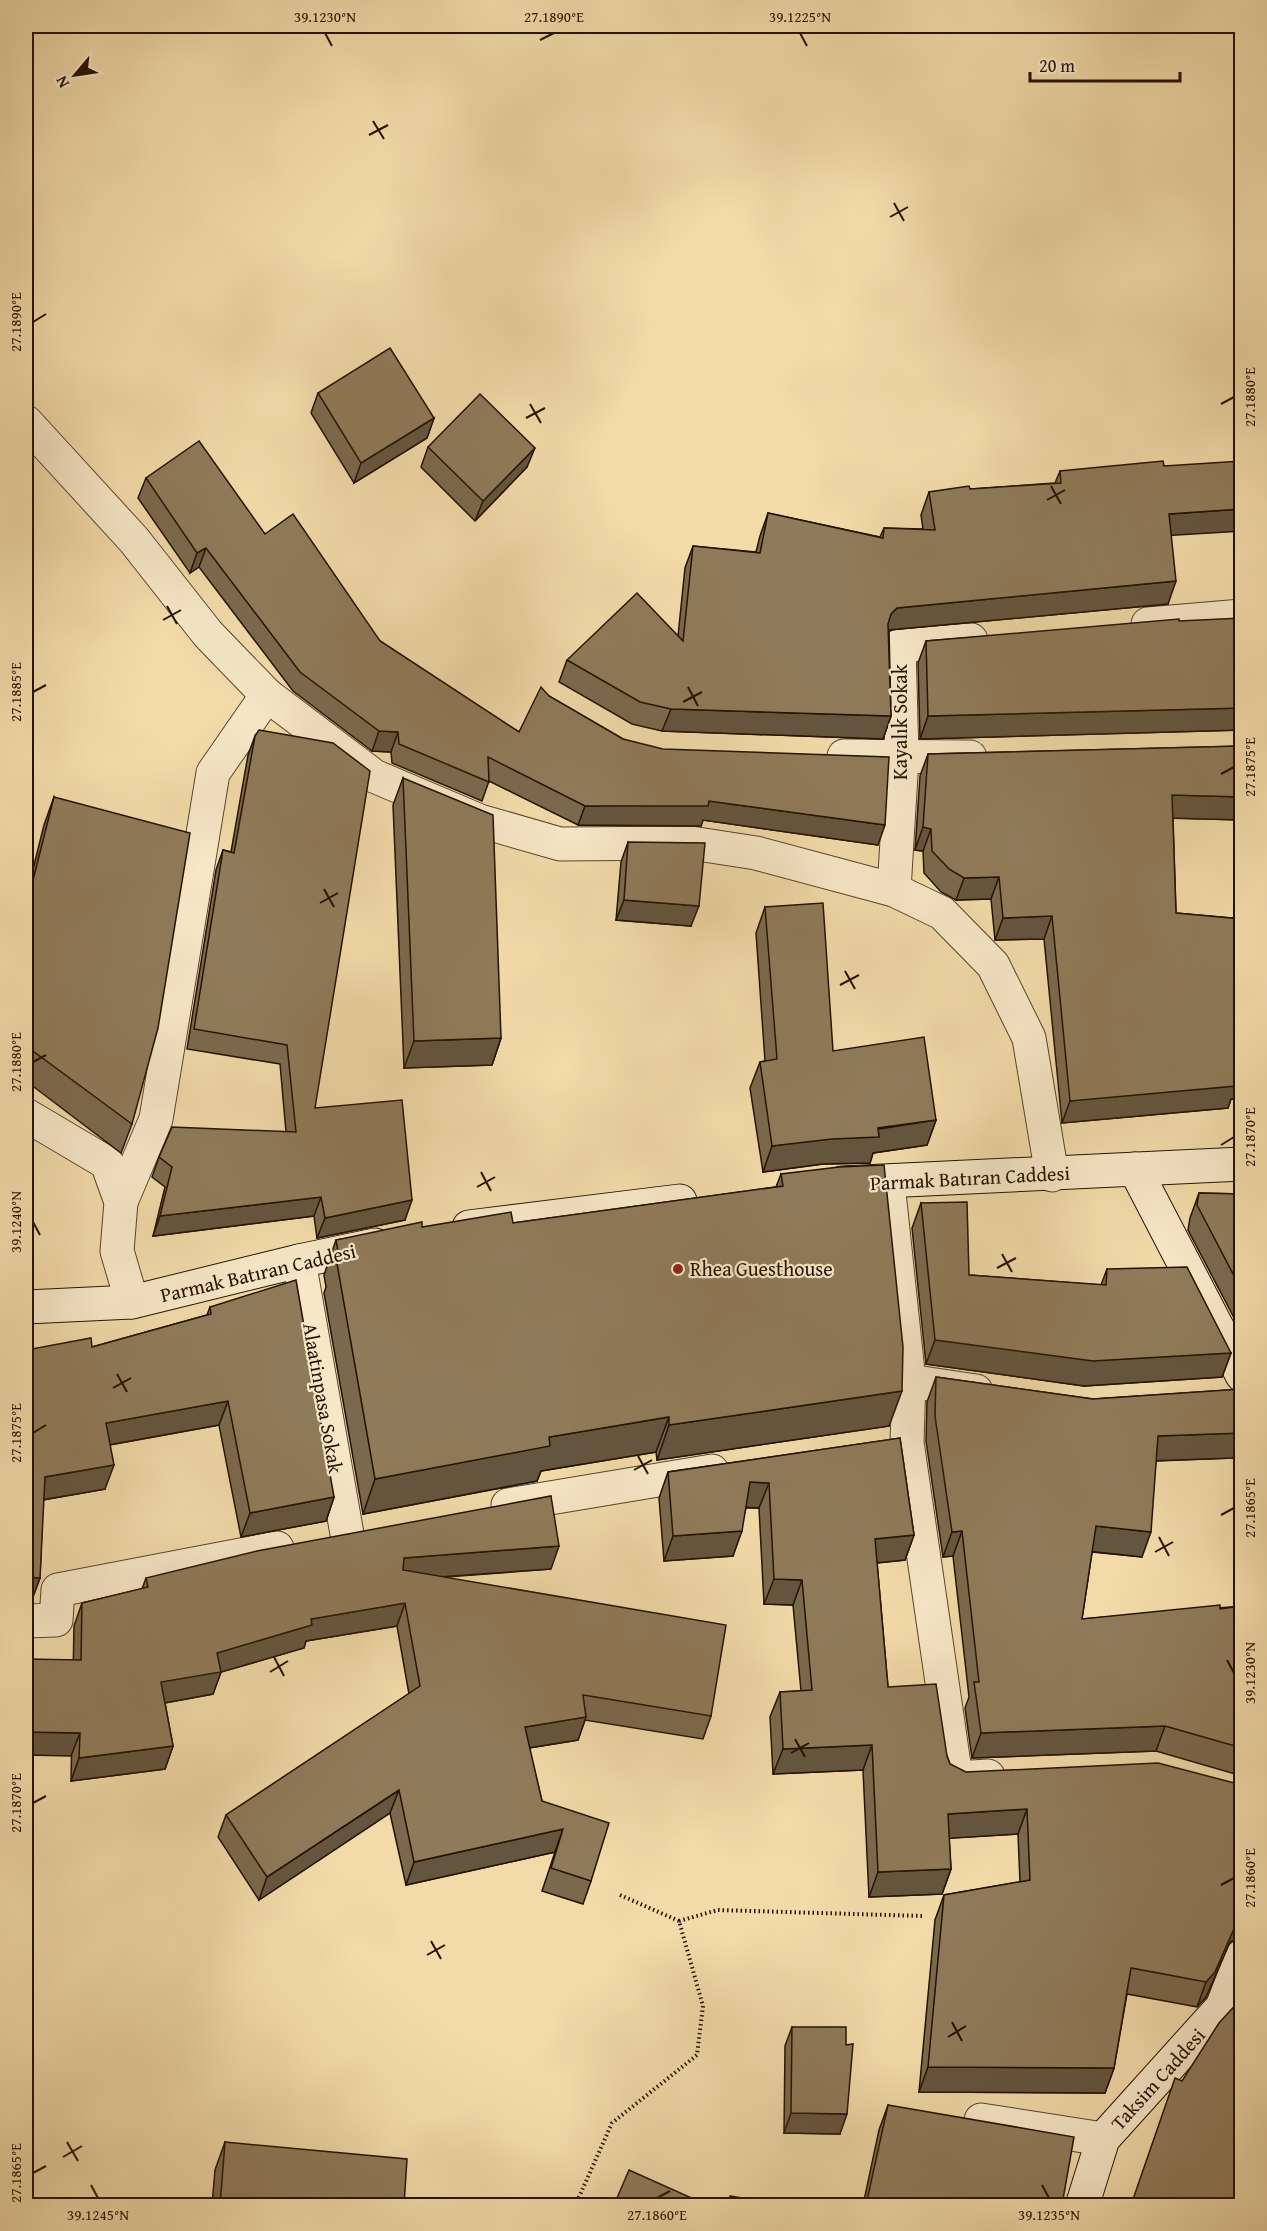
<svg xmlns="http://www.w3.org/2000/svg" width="1267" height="2231" viewBox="0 0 1267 2231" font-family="'Gentium Book Plus',serif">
  <rect width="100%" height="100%" fill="#f2daa9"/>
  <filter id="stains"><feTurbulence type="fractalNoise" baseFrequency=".00333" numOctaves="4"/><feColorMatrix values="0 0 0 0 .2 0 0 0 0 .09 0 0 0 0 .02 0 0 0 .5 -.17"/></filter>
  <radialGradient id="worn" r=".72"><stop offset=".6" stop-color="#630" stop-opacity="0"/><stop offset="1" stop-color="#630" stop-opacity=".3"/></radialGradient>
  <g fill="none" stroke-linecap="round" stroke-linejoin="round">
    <defs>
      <g id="street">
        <path d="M26,422L134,540L208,634L267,695L374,776L480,821L560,844L691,843L756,853L894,890L942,913L993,965L1029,1038L1052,1175"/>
        <path d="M1148,624L1242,616"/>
        <path d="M844,756L970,757"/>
        <path d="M894,890L902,758L899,646L971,640"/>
        <path d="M26,1115L107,1163L121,1202L117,1251L132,1302"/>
        <path d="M888,1183L909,1381"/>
        <path d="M121,1202L156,1119L213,773L267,695"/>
        <path d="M299,1261L347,1534"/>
        <path d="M976,1391L909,1381L907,1442L956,1778L988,1776"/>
        <path d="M508,1505L712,1471"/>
        <path d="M26,1621L56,1620L58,1590L277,1548"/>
        <path d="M981,2120L1103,2139"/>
      </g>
      <g id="secondary">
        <path d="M1135,1169L1242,1375"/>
        <path d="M842,1183L1242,1164"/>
        <path d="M469,1227L680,1201"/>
        <path d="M26,1307L132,1302L299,1261L375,1245"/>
        <path d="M1082,2206L1103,2139L1222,2007L1242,1956"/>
      </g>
    </defs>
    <!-- street casing -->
    <use href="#street" stroke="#57442c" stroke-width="35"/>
    <!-- secondary casing -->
    <use href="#secondary" stroke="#231203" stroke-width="35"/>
    <!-- path -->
    <g stroke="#231203" stroke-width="4" stroke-dasharray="1.5 3" stroke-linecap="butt">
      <path d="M620,1895L679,1921"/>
      <path d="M575,2206L612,2123L697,2055L703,2006L679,1921L718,1910L922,1916"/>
    </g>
    <!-- street -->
    <use href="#street" stroke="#f7e7c7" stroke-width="33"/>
    <!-- secondary -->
    <use href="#secondary" stroke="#f7e7c7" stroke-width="33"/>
  </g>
  <!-- wall -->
  <g fill="#7b694d" stroke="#231203" stroke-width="1.5">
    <path d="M318,393L434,418L427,438L354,483L311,413Z"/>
    <path d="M428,447L527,467L475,521L421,467Z"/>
    <path d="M1060,471L1171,535L1168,604L889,630L891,716L883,739L662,731L632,724L559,682L567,660L678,636L685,568L693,546L756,552L760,536L768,513L880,537L884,528L923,529L921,515L929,492L1055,483Z"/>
    <path d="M146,478L265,534L380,641L519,732L549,696L623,739L878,845L703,820L701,826L578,825L489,781L482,801L392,763L391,752L372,751L293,691L199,567L190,573L138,498Z"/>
    <path d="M1179,621L1242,730L920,739L918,663L926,641Z"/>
    <path d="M255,736L315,1108L405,1220L317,1238L314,1216L153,1236L165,1187L152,1177L159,1157L286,1132L280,1064L187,1049L216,870L223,850L231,852L248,755Z"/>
    <path d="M1242,746V820L1173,818L1176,913L1242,919V1099H1231L1228,1108L1062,1123L1044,939L995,940L991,899L956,900L941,892L924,873L923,851L915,850L920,776L928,754Z"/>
    <path d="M403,778L501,1038L492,1065L404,1068L393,805Z"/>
    <path d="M54,797L132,1124L121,1153L26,1081V897L44,825Z"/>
    <path d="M628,842L691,926L616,920L621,862Z"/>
    <path d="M765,907L833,1051L936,1120L927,1145L873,1153L870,1163L823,1164L763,1172L750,1088L760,1062L765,1061L756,933Z"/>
    <path d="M781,1174L889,1426L657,1460L656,1452L541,1471L537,1481L363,1514L324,1293L326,1287L324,1275L336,1240L422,1227L513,1223L776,1187Z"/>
    <path d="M1199,1193L1242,1194V1333L1188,1230L1190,1218Z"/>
    <path d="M921,1203L969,1275L1101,1285L1107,1269L1231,1353L1222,1377L1084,1386L926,1364L912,1228Z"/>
    <path d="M210,1307L334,1497L326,1521L241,1537L219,1425L110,1445L105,1489L43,1500L40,1578L31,1602H26V1350L92,1347L207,1315Z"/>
    <path d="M936,1377L1093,1399L1242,1389V1435L1233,1458L1156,1461L1142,1557L1092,1552L1082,1619L1242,1606V1776L1156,1751L972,1758L965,1708L969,1697L953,1556L943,1557L926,1441L927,1402Z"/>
    <path d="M900,1438L914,1535L905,1560L877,1563L888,1687L947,1756L950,1764L1240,1937L1230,1942L1206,1997L1197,2007L1127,1994L1114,2068L1105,2093L919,2092L935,1920L944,1895L1020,1882L1018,1834L949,1838L951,1869L942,1894L869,1897L863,1770L773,1774L770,1717L780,1692L801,1691L793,1605L764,1604L759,1508H746L733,1556L664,1561L659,1498L668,1472Z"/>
    <path d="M551,1569L446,1577L711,1716L703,1739L585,1720L578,1740L529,1748L542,1801L591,1881L583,1904L542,1891L555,1852L406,1885L390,1813L259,1900L218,1837L226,1815L409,1694L397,1626L306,1641L304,1648L221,1672L213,1694L165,1703L173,1746L165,1769L71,1781L74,1626L82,1603L142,1589L146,1578Z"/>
    <path d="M792,2027L846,2045L840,2134L784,2133L785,2046Z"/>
    <path d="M888,2105L1062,2205H863L879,2130Z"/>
    <path d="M225,2142L404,2205H212L215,2170Z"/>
  </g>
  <!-- shaded-wall -->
  <g fill="#64553e" stroke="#231203" stroke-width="1.5">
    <path d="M434,418L427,438L354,483L361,463Z"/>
    <path d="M535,448L527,467L475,521L483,501Z"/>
    <path d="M1242,509V531L1161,536L1169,514Z"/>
    <path d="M206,548L199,567L190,573L197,553Z"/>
    <path d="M1176,581L1168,604L889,630L883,637L891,614L897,608Z"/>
    <path d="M1242,708V730L920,739L928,716Z"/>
    <path d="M671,709L891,716L883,739L662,731Z"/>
    <path d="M379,731L398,732L391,752L372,751Z"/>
    <path d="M1172,795L1242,797V820L1164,818Z"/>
    <path d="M709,801L885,825L878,845L703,820L701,826L578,825L585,806Z"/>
    <path d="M923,827L931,829L923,851L915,850Z"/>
    <path d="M999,877L991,899L956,900L964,878Z"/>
    <path d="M624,900L699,906L691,926L616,920Z"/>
    <path d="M1052,916L1044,939L995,940L1003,918Z"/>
    <path d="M501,1038L492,1065L404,1068L414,1041Z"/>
    <path d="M1235,1077H1242V1099H1231L1228,1108L1062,1123L1070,1101Z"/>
    <path d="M936,1120L927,1145L873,1153L870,1163L823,1164L763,1172L772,1146Z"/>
    <path d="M321,1197L314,1216L153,1236L160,1216Z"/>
    <path d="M412,1200L405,1220L317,1238L325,1218Z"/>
    <path d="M935,1340L1231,1353L1222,1377L1084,1386L926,1364Z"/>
    <path d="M902,1391L889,1426L657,1460L669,1425Z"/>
    <path d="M228,1401L219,1425L97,1447L106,1423Z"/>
    <path d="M669,1417L656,1452L541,1471L537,1481L363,1514L375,1479L549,1437Z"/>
    <path d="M1242,1433V1435L1233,1458L1149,1461L1158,1436Z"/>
    <path d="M114,1465L105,1489L36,1501L45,1477Z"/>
    <path d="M750,1482L769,1483L759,1508L741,1507Z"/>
    <path d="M334,1497L326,1521L241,1537L250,1513Z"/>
    <path d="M1096,1526L1151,1532L1142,1557L1087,1551Z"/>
    <path d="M742,1531L733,1556L664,1561L673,1536Z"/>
    <path d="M962,1531L953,1556L943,1557L952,1532Z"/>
    <path d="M914,1535L905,1560L866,1564L875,1539Z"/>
    <path d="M559,1546L551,1569L395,1580L404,1558Z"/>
    <path d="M26,1577L40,1578L31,1602H26Z"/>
    <path d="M774,1579L802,1580L793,1605L764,1604Z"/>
    <path d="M405,1603L397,1626L306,1641L304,1648L221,1672L213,1694L153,1705L161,1682L217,1653L311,1619Z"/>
    <path d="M586,1717L578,1740L516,1750L525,1727Z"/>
    <path d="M1165,1726L1156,1751L972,1758L981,1733Z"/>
    <path d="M26,1732L80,1733L71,1756L26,1755Z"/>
    <path d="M872,1745L863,1770L773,1774L783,1749Z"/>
    <path d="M173,1746L165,1769L71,1781L79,1758Z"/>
    <path d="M399,1790L390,1813L259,1900L267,1877Z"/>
    <path d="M1027,1809L1018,1834L939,1839L948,1814Z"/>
    <path d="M563,1829L555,1852L406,1885L414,1862Z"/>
    <path d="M951,1869L942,1894L869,1897L878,1872Z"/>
    <path d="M1242,1916V1938L1240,1937L1230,1942L1206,1997L1197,2007L1206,1982L1239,1917Z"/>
    <path d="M928,2067L1114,2068L1105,2093L919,2092Z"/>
    <path d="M791,2113L847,2114L840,2134L784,2133Z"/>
  </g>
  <!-- building -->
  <g fill="#8f7a59" stroke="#231203" stroke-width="1.5">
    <path d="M390,348L434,418L361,463L318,393Z"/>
    <path d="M480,394L535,448L483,501L428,447Z"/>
    <path d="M199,441L265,534L293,514L380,641L519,732L541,687L549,696L623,739L663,749L889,757L885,825L709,801L708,806H585L488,757L489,782L399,744L398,732L379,731L300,672L206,548L197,553L146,478Z"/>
    <path d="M1163,461L1164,466L1242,461V509L1169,514L1176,581L897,608L891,614L888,624L891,716L671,709L640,702L567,660L637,593L683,641L693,546L760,553L768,513L883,538L884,528L935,530L929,492L969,486L970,489L1061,483L1060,471Z"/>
    <path d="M1242,618V708L928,716L926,641L1179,619V621Z"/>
    <path d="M259,730L333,743L370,771L315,1108L402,1100L412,1200L325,1218L321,1197L160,1216L172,1167L159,1157L172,1127L296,1132L287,1045L194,1029L223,850L234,853L255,736Z"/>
    <path d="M1242,746V797L1172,795L1176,913L1242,919V1077H1235L1236,1086L1070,1101L1052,916L1003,918L999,877L964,878L949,869L932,851L931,829L923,827L928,754Z"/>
    <path d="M403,778L493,815L501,1038L414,1041Z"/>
    <path d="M54,797L190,833L158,1028L132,1124L26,1046V1048V899L28,900Z"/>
    <path d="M628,842L705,843L699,906L624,900Z"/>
    <path d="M823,903L833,1051L924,1037L936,1120L878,1128L879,1137L832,1139L772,1146L760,1062L777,1059L765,907Z"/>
    <path d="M884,1165L903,1347L902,1391L669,1425V1417L549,1437L550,1446L375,1479L336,1258L339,1257L336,1240L422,1222V1227L511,1212L513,1223L783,1186L781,1174L839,1167Z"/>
    <path d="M1199,1193L1242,1194V1291L1197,1205Z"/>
    <path d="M967,1202L969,1275L1106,1285L1107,1269L1187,1267L1231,1353L1093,1361L935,1340L921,1203Z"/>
    <path d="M296,1280L334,1497L250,1513L228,1401L106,1423L114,1465L45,1477L40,1578L26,1577V1350L91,1338L92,1347L211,1314L210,1307Z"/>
    <path d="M936,1377L1093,1399L1242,1389V1433L1158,1436L1151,1532L1096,1526L1082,1619L1220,1605V1609L1242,1606V1748L1165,1726L981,1733L974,1682H979L962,1531L952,1532L935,1416Z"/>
    <path d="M900,1438L914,1535L875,1539L888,1687L936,1684L947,1756L950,1764L966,1772L1158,1763L1242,1785V1916L1239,1917L1215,1972L1206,1982L1131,1968L1114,2068L928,2067L944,1895L1030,1880L1027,1809L948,1814L951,1869L878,1872L872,1745L783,1749L780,1692L812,1690L802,1580L774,1579L769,1483L750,1482L742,1531L673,1536L668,1472Z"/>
    <path d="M551,1496L559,1546L404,1558L403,1570L726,1625L711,1716L583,1695L586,1717L525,1727L542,1801L609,1823L591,1881L551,1868L563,1829L414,1862L399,1790L267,1877L226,1815L420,1686L405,1603L311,1619L312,1625L217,1653L221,1672L161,1682L173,1746L79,1758L80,1733L26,1732V1659L81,1660L82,1603L148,1587L146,1578L257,1551Z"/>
    <path d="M1242,1998V2205H1131L1175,2078L1182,2081L1219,2023Z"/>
    <path d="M792,2027H846V2045L853,2044L847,2114L791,2113Z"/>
    <path d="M888,2105L1074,2137L1062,2205H866Z"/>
    <path d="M225,2142L407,2159L404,2205H220Z"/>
    <path d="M629,2170L707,2205H614Z"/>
    <path d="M730,2196L786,2205H728Z"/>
  </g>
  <!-- ticks -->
  <path fill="none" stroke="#231203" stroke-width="2" d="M325,33L332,46M800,33L807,46M540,40L554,33M373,121L384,139M369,135L388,125M894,203L904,221M890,217L908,207M33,322L46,314M530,404L541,423M1221,404L1234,397M526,418L545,408M1051,486L1061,504M1047,500L1065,490M167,606L177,624M163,620L181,610M688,687L698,706M33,692L46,685M683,702L702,692M1221,774L1234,767M324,889L334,907M320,903L338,893M845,971L855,989M840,985L859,975M33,1062L46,1055M1221,1145L1234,1137M481,1172L491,1191M477,1187L495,1177M33,1222L40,1235M1002,1254L1012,1272M997,1268L1016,1258M117,1374L127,1392M113,1388L131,1378M33,1433L46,1425M638,1456L648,1474M634,1470L652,1460M1221,1515L1234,1508M1159,1537L1169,1556M1155,1552L1173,1542M274,1657L284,1676M1227,1660L1234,1673M270,1672L288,1661M795,1739L805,1757M791,1753L809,1743M33,1803L46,1796M1221,1885L1234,1878M431,1941L441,1959M427,1955L445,1945M952,2022L962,2041M948,2037L966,2026M67,2142L78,2161M63,2157L82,2146M33,2173L46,2166M91,2185L98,2198M1042,2185L1049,2198M657,2198L670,2191"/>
  <!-- markers -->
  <circle fill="#8f2418" stroke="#f7e7c7" stroke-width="2" cx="678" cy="1269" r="6"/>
  <g text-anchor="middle" stroke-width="4.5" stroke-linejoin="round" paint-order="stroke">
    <!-- street labels -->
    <g font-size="20" fill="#231203" stroke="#f7e7c7">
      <text transform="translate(900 722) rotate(-90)" y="7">Kayalık Sokak</text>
      <text transform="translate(970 1178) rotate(-3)" y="7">Parmak Batıran Caddesi</text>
      <text transform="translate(258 1273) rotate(-13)" y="7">Parmak Batıran Caddesi</text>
      <text transform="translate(323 1398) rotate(80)" y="7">Alaatinpasa Sokak</text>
      <text transform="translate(1158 2079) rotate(-48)" y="7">Taksim Caddesi</text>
    </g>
    <!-- poi labels -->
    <g font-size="20" fill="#231203" stroke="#f7e7c7" text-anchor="start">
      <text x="690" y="1276">Rhea Guesthouse</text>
    </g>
  </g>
  <!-- margin -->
  <rect width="1267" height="2231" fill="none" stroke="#f2daa9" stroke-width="66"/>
  <!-- north arrow -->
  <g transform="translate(75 75) rotate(241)" stroke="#f7e7c7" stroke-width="4.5" paint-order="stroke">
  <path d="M0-4.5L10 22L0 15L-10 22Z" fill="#231203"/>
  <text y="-9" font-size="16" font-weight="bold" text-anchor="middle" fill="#231203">N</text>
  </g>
  <!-- scale -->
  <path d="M1030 72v9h150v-9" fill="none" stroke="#231203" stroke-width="3"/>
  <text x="1039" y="72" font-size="18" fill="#231203" stroke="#f7e7c7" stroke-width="4.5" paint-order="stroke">20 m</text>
  <rect x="33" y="33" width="1201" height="2165" fill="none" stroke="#231203" stroke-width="2"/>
  <g font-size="15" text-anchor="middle" fill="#231203">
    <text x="325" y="22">39.1230°N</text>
    <text x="554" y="22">27.1890°E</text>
    <text x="800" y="22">39.1225°N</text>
    <text transform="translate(16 322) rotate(-90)" y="5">27.1890°E</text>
    <text transform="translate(1250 397) rotate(-90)" y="5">27.1880°E</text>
    <text transform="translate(16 692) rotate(-90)" y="5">27.1885°E</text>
    <text transform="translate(1250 767) rotate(-90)" y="5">27.1875°E</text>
    <text transform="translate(16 1062) rotate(-90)" y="5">27.1880°E</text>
    <text transform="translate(1250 1137) rotate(-90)" y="5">27.1870°E</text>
    <text transform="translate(16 1222) rotate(-90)" y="5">39.1240°N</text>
    <text transform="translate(16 1433) rotate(-90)" y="5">27.1875°E</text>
    <text transform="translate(1250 1508) rotate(-90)" y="5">27.1865°E</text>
    <text transform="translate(1250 1673) rotate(-90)" y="5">39.1230°N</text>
    <text transform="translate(16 1803) rotate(-90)" y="5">27.1870°E</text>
    <text transform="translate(1250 1878) rotate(-90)" y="5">27.1860°E</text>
    <text transform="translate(16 2173) rotate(-90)" y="5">27.1865°E</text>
    <text x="98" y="2220">39.1245°N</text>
    <text x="657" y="2220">27.1860°E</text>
    <text x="1049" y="2220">39.1235°N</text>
  </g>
  <rect width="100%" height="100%" filter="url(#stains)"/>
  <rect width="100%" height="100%" fill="url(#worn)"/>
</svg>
